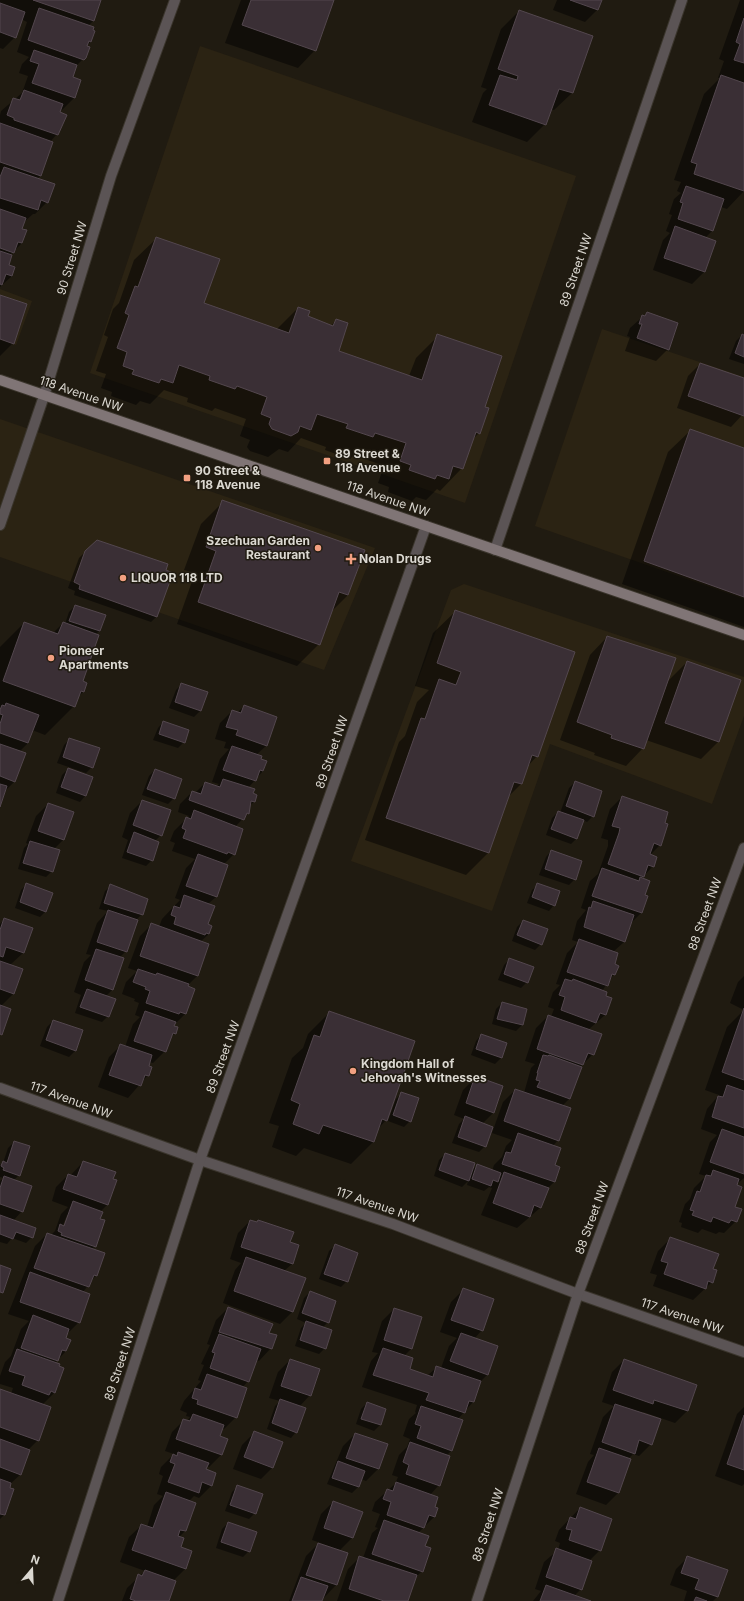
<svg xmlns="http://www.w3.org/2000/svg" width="744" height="1601" viewBox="0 0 744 1601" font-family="Inter,sans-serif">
  <rect width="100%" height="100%" fill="#201b11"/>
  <!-- built -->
  <g fill="#2b2313">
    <path d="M200,46L576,176L465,503L90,373Z"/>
    <path d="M0,289L32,301L16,345L0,340Z"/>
    <path d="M602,329L744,377V599L535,526Z"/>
    <path d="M0,419L375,548L324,670L0,557Z"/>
    <path d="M464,584L744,677V716L712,804L550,744L492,911L351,861L451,590Z"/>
  </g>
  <!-- shadow -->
  <g fill="#0007" fill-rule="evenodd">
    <path d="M0,0H100L93,21L88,26L91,42L86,46L83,59L76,66L71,78L74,98L62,110L60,109L57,134L50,142L40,176L37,179L47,202L35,214H33L24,222L21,229L22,243L10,255L8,265L12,276L0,287V115L1,111L22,93L28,76L19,73L22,64L29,57L17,52L27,22L21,19L15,37L3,49L0,48Z"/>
    <path d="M241,0H333L315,50L298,68L225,43Z"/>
    <path d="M557,0H601L597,10L585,22L553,10Z"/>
    <path d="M740,0H744V191L727,209L721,207L712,231L705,238L715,242L704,272L692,284L653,270L663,240L670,233L666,231L672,215L669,214L674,199L681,193L677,191L681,182L674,180L704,94L720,78H718L724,61L719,59Z"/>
    <path d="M519,11L592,37L572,93L554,110L550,109L545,124L527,142L472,122L483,93L487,89L481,87L501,29Z"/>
    <path d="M157,238L203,304L276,330L298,308L306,317L331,326L336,320L337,351L409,376L416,358L438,336L484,407L479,433L472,440L462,468L440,491L437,489L426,500L416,497L412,501L388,492L389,487L378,483L384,466L354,455L350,459L325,450L326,447L301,438L288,452L279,449L268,457L250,451L247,447L250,440L240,436L246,419L215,408L212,411L187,402L188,398L164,390L150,404L140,401L136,405L111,396L112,392L101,388L106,374L96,371L108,337L104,335L113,309L119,303L134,260Z"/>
    <path d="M0,296L13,343L0,356Z"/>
    <path d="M647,313L668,349L656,361L625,351L630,337L627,336L630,328Z"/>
    <path d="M742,335L744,336V364L729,359L736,341Z"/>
    <path d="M700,364L744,379V413L731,427L677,408L688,376Z"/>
    <path d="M691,430L744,449V627L622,584L668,452Z"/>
    <path d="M223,502L364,551L348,595L331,612L319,644L297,666L177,624L195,573L184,570L201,524Z"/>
    <path d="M86,551L157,616L151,622L74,595L75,591L68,588L79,558Z"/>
    <path d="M75,606L105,616L99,631L95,635L82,682L86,683L83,692L77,698L74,706L45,735L32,730L28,743L19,752L15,781L4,792L0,804V647L24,623L53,633L63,623L65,624L69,612Z"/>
    <path d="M456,611L537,756L528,766L521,784L508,797L488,853L466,875L365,840L399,742L405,736L417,702L429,690L415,686L433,633Z"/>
    <path d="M607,637L666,683L687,662L718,742L701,759L646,740L643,748L626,766L594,755L595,753L560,740L590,655Z"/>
    <path d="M182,684L200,711L194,717L169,708L176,690Z"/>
    <path d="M244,706L266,746L256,755L263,771L248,788L252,794L256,795L254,802L249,806L248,813L235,827L234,854L223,865L227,866L216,897L208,904L207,925L209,934L200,942L208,945L197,976L186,987L194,990L185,1014L173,1026L175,1033L170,1038L165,1051L153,1063L149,1062L148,1075L128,1098L98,1087L109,1057L121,1045L125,1047L133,1024L140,1017L135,1015L139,1003L134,1001L135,999L122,994L126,982L137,971L128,968L140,936L152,924L159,927L162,919L180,900L175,898L186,868L195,859L172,851L175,843L170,841L174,831L189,816L178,812L180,804L192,792L195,793L205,783L216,787L219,784L212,782L220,759L229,749L224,748L226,742L215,739L220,723L232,711L237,713Z"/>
    <path d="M163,722L184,742L178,748L153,740L158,728Z"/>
    <path d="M70,739L92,767L86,773L57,763L64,745Z"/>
    <path d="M68,769L92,778L85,796L80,802L56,793L62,775Z"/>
    <path d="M155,770L174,798L168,804L142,795L149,776Z"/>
    <path d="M575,782L593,816L587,822L583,820L577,838L571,844L546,835L552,818L558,812L560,813L569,788Z"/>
    <path d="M622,797L660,845L650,855L653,866L641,879L644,896L647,897L641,913L630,924L624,942L613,952L614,974L602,991L605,1015L588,1030L593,1054L581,1066L569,1099L562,1106L558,1140L553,1146L554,1182L548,1188L540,1208L517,1228L481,1215L492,1188L489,1187L484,1191L467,1185L468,1181L462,1187L434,1176L439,1160L445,1154L472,1171L477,1165L492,1171L494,1165L502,1157L506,1146L512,1140L492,1133L503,1102L515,1090L524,1093L531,1068L535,1064L525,1061L536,1028L548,1016L551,1017L554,1009L548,1007L553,992L560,985L556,984L567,953L578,942L572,940L577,921L586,910L581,908L590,881L598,874L608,846V840L601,838L610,809Z"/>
    <path d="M142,801L161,835L155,841L152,860L146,866L122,858L128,840L122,837L130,813Z"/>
    <path d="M48,804L63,840L54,849L52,871L46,877L18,869L24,848L28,844L26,843L36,816Z"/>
    <path d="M551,851L575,879L569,885L539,875L546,857Z"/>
    <path d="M26,885L46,911L40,917L15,908L21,890Z"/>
    <path d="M538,885L554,905L549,911L527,903L532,890Z"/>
    <path d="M111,886L142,914L136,920L126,951L119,958L112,990L106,996L108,1016L102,1022L75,1013L81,995L74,992L84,962L91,955L86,954L97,923L108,911L99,909L105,891Z"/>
    <path d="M4,920L31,929L23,953L10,965L13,994L1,1006L0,1036V924Z"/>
    <path d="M523,921L541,944L535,950L512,941L517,927Z"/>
    <path d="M510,959L527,982L521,988L498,980L504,965Z"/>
    <path d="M744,976V1178L736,1185L733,1207L736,1221L724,1233L719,1232L716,1234L702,1229L698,1233L681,1227L682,1223L679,1222L685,1204L690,1199L694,1188L706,1176L699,1174L710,1142L717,1135L701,1129L707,1109L719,1095L705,1090L727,1027L744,1010L730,1003L738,982Z"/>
    <path d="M502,1003L526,1010L522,1025L516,1031L492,1024L496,1009Z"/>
    <path d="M330,1012L386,1120L378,1129L373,1142L351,1164L304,1148L296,1156L272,1147L279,1126L269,1123L292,1058L303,1048L308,1034Z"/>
    <path d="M53,1021L82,1031L75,1051L69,1057L40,1046L47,1027Z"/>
    <path d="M481,1035L501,1058L495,1064L471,1055L476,1041Z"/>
    <path d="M475,1078L501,1087L493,1113L482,1124L485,1146L479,1152L452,1143L459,1124L464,1119L454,1115L463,1090Z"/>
    <path d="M402,1093L410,1121L404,1127L388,1121L396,1099Z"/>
    <path d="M14,1142L19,1175L14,1180L22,1211L13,1221L32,1237L26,1243L12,1238L7,1244L0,1242V1181L4,1178L0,1177V1165L3,1163L8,1148Z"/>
    <path d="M83,1162L112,1179L108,1204L100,1212L95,1246L91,1250L96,1275L83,1292L79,1322L67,1334L65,1339L66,1351L55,1363L63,1369L54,1393L42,1405L38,1440L29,1449L21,1474L9,1485L8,1488L13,1490L4,1515L0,1519V1390L11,1394L13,1388L0,1384V1376L5,1362L11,1356L21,1329L29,1321L8,1314L35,1246L47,1234L51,1235L55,1231L61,1214L68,1207L52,1201L56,1187L68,1175L70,1176ZM67,1215H69L63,1231L61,1230Z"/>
    <path d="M250,1221L289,1243L292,1264L284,1271L292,1312L280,1324L223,1303L235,1270L241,1263L230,1259L238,1233Z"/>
    <path d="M670,1239L712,1270V1282L693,1300L653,1286L657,1275L650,1273L658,1251Z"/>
    <path d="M335,1246L347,1281L341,1287L319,1279L329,1251Z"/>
    <path d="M463,1290L482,1330L474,1339L488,1374L480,1382L473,1402L458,1419L452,1450L446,1456L439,1485L430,1495L434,1517L418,1533L424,1547L422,1571L415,1578L407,1601H337L348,1569L360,1557L363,1558L372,1533L378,1528L375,1527L380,1514L372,1511L375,1502L395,1484L398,1477L392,1475L399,1455L407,1447L410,1439L403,1436L409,1419L416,1413L415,1412L417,1405L362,1387L371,1361L378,1353L372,1352L382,1321L394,1309L412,1348L404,1356L408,1370L427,1376L437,1367L441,1368L449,1346L457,1338L440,1332L451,1302Z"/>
    <path d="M310,1292L328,1322L322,1328L325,1348L319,1354L295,1346L301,1328L306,1323L297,1319L304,1298Z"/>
    <path d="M228,1308L268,1334L271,1348L259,1361L256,1360L248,1381L242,1388L236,1417L224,1429L222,1428L219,1437L221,1455L209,1467L207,1466L205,1470L215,1473L211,1486L199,1498L194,1496L189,1501L195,1503L185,1531L179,1537V1548L191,1552L185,1569L173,1581L168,1601H122L127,1588L145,1571L120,1562L129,1537L142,1525L147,1527L154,1505L163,1496L157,1494L163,1476L159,1474L161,1467L174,1454L165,1451L172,1432L184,1420L187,1421L190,1417L186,1416L187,1413L180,1410L184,1401L201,1381L198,1380L204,1365L201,1364L210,1345L207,1344L216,1320Z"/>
    <path d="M290,1360L310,1395L299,1407L296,1432L291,1438L267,1429L275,1406L280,1401L269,1398L278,1372Z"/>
    <path d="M624,1360L695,1386L687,1411L675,1423L643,1412L642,1414L651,1444L639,1456L633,1454L628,1459L618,1493L606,1505L576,1494L588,1462L594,1455L590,1454L603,1417L614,1406L602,1402L612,1372Z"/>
    <path d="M367,1403L385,1409L380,1425L374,1431L356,1424L361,1409Z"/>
    <path d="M744,1407V1484L742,1486L715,1476L737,1414Z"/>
    <path d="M254,1433L273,1467L261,1479L233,1469L242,1445Z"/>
    <path d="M355,1434L387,1445L378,1469L366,1481L361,1479L358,1487L352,1493L327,1484L343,1446Z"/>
    <path d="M238,1486L255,1513L249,1519L225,1511L232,1492Z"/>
    <path d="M333,1502L352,1538L340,1550L312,1540L321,1514Z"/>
    <path d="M580,1508L600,1550L589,1561L581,1589L574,1596L588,1601H533L541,1591L535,1589L544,1562L558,1550L560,1543L555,1541L559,1530Z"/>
    <path d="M228,1523L249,1551L243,1557L216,1548L222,1529Z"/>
    <path d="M318,1544L347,1554L336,1585L321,1601H289L306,1556Z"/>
    <path d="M688,1557L727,1570L717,1597L713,1601H684L687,1591L670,1585L676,1569Z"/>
  </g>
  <!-- building -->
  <g fill="#3a2f35" stroke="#53474e">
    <path d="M33,0H101L94,21Z"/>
    <path d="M251,0H334L316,51L242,25Z"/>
    <path d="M570,0H602L598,10Z"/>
    <path d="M0,3L25,12L16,38L0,32Z"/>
    <path d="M39,8L94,27L93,30L95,31L91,42L89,41L87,46L90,47L86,58L84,60L28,40Z"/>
    <path d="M519,10L593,36L573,93L559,89L546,125L489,105L500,75L517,80L518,76L498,69Z"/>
    <path d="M744,18V63L734,60L740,44L736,42Z"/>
    <path d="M34,50L77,65L73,77L81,80L75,98L32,83L39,64L30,61Z"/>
    <path d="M721,75L744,83V191L694,174L697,164L691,162Z"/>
    <path d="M24,90L63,104L60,112L67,115L58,135L14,120V118L7,115L13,98L20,100Z"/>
    <path d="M0,123L53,142L41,176L0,162Z"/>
    <path d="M4,167L55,184L48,203L41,200L38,210L0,198V177Z"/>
    <path d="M686,186L724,199L713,231L678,219L683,203L680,202Z"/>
    <path d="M0,209L26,218L22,229L27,230L22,243L18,242L14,253L0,248Z"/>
    <path d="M675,226L716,241L705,272L664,258Z"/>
    <path d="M156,237L220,259L204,303L289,333L298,307L310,311L308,316L333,326L336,319L348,323L339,351L422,380L437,334L502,356L485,407L489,408L480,434L476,432L463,469L453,466L449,479L437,475L435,479L409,470L411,465L400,461L406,443L375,433L373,437L346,428L348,424L317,414L311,430L300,426L298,432L291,436L272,429L269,424L271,418L261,414L267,397L237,386L235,389L209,380L210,376L179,365L173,383L161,379L159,383L132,374L134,370L123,366L127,352L117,348L129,315L125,313L135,286L138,287Z"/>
    <path d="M0,251L12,255L9,265L15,267L12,276L6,274L2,285L0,284Z"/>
    <path d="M0,295L27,304L14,344L0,339Z"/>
    <path d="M647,312L678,323L669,350L637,338L642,324H639L642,315L645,316Z"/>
    <path d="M742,334L744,335V357L735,353Z"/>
    <path d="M700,363L744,378V416L688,396Z"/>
    <path d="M690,429L744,448V597L644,561Z"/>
    <path d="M222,500L365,550L348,595L339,592L320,645L198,602L216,551L206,547Z"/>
    <path d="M97,540L168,564L166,570L173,573L157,617L79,589L80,585L74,582L85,551Z"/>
    <path d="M75,605L106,615L100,631L69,621Z"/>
    <path d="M455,610L575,652L538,757L532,755L522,784L514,782L489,853L386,818L421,718L425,719L439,679L456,685L461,672L437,663Z"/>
    <path d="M24,622L58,634L63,622L99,635L83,681L87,683L84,692L81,691L75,707L3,681Z"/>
    <path d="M607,636L676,658L644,749L611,738L612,735L577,722Z"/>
    <path d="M687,661L741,680L719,742L665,723Z"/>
    <path d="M181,683L208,692L201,711L175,702Z"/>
    <path d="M6,703L39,715L28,743L0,733V724L3,715L0,714V710L2,705L5,706Z"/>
    <path d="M244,705L277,717L267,746L236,735L238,730L226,727L232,710L241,713Z"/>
    <path d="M163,721L189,730L185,743L159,734Z"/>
    <path d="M69,738L100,748L93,768L63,757Z"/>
    <path d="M0,744L26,753L15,782L0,776Z"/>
    <path d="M232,746L262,756L261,759L267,761L263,771L260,770L256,781L223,770Z"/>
    <path d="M68,768L93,777L86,796L61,787Z"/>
    <path d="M155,769L182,779L175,799L147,789Z"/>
    <path d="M223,779L255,789L253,793L257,795L255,802L251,801L249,814L247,813L244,820L189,800L192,791L201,794L205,782L220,787Z"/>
    <path d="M575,781L602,791L594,817L566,806Z"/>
    <path d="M0,784L7,786L0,807Z"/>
    <path d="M622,796L668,812L665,823L668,824L661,846L654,843L650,854L657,857L654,867L648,865L644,877L608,864L619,833L620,828L612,826Z"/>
    <path d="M142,800L171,810L162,836L133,825Z"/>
    <path d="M48,803L74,812L64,840L38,831Z"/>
    <path d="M194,810L243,829L235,855L228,852L227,854L183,838L186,830L182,828L186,817L191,819Z"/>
    <path d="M558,811L584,820L577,839L551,829Z"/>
    <path d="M134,832L159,842L153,861L127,852Z"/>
    <path d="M30,841L60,850L53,872L23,863Z"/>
    <path d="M551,850L582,861L576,880L545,869Z"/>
    <path d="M198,854L228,865L217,897L186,886Z"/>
    <path d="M602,868L639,881L640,877L650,881L645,895L648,896L642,913L592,896Z"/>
    <path d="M26,883L53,893L46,912L20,902Z"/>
    <path d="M537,883L560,891L555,906L532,897Z"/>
    <path d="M110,884L148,899L143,915L104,903Z"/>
    <path d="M184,895L215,906L208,924L212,926L209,934L206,933L205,935L174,924L176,917L171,915L174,906L180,908Z"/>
    <path d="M593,901L634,915L625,942L584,927L589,907L591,908Z"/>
    <path d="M108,910L138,920L127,952L97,942Z"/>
    <path d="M4,918L33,928L24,953L6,947L3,957L0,956V930Z"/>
    <path d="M523,920L548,929L542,945L517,935Z"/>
    <path d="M151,923L209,944L198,976L140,956Z"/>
    <path d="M579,939L618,953L615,964L619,966L615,975L612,974L608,986L567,972Z"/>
    <path d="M96,949L124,958L113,990L85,980Z"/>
    <path d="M509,958L534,967L528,983L504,974Z"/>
    <path d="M0,961L23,969L14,994L0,989Z"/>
    <path d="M138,969L156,975L157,973L189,984L188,986L195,989L186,1014L180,1012L179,1014L146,1003L150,991L145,989L146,987L133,982Z"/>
    <path d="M565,979L572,981L573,979L607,992L606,996L612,998L606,1015L600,1013L596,1023L561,1010L565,997L559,995Z"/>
    <path d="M87,989L116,999L109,1017L80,1007Z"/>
    <path d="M502,1002L527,1009L523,1025L497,1019Z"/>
    <path d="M0,1005L11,1009L2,1035L0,1034Z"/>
    <path d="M744,1008V1080L722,1072Z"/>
    <path d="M145,1011L176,1022L174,1026L178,1027L176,1034L173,1033L166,1052L134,1041Z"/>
    <path d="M329,1011L415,1041L387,1121L382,1119L374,1142L323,1125L319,1134L293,1124L300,1104L291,1100L314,1035L320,1037Z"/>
    <path d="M548,1015L602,1034L594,1055L588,1053L583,1065L537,1049Z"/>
    <path d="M53,1020L83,1030L76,1051L46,1040Z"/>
    <path d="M481,1034L507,1043L502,1058L476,1049Z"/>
    <path d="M120,1044L152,1055L149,1066L152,1067L149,1076L145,1075L141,1086L109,1075Z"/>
    <path d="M543,1055L548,1056L549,1055L582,1067L570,1099L537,1087L540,1081L536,1080L538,1073H537Z"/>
    <path d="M475,1076L503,1086L494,1113L466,1103Z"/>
    <path d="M727,1085L744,1091V1128L712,1117L718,1096L723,1097Z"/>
    <path d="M515,1089L571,1108L559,1141L504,1121Z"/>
    <path d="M401,1092L419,1098L411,1122L393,1115Z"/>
    <path d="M465,1116L493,1127L486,1147L458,1137Z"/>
    <path d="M722,1129L744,1137V1174L710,1162Z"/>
    <path d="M518,1133L561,1148L555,1165L560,1167L555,1182L502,1164L506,1152L511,1153Z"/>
    <path d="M14,1141L30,1146L20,1176L3,1170L4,1168L1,1166L3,1161L7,1163Z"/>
    <path d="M445,1153L475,1163L469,1181L439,1170Z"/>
    <path d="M83,1161L116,1172L113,1179L117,1180L108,1205L63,1189L68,1174L77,1177Z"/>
    <path d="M477,1164L501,1173L498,1182L493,1180L491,1186L472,1179Z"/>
    <path d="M713,1170L739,1179L737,1185L742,1187L735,1207L742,1209L737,1222L731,1220L729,1223L713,1217L711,1222L692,1215L694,1211L690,1210L697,1191L700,1192L706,1175L711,1176Z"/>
    <path d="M504,1172L549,1188L541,1208L534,1205L530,1217L493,1203Z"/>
    <path d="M4,1176L32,1186L23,1212L0,1204V1188Z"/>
    <path d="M73,1201L103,1212L100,1219L105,1220L96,1247L61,1235L62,1233L58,1231L60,1224L64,1226Z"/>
    <path d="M0,1215L36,1228L33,1238L16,1232L13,1239L0,1234Z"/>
    <path d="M250,1220L257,1222L258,1220L294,1232L290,1242L299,1245L293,1264L241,1247Z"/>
    <path d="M47,1233L105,1253L97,1276L94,1275L89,1287L34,1268Z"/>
    <path d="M670,1237L719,1254L713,1269L717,1270L713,1283L708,1281L706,1289L664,1274L668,1263L661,1261Z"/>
    <path d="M335,1244L358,1253L348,1282L324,1274Z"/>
    <path d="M246,1257L306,1278L293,1312L234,1291Z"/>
    <path d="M0,1265L11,1269L3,1293L0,1292Z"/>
    <path d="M30,1272L90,1294L80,1323L20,1302Z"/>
    <path d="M463,1288L494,1299L483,1331L451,1320Z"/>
    <path d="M310,1291L336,1301L329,1323L302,1313Z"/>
    <path d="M228,1307L273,1324L269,1333L277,1335L272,1349L219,1332Z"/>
    <path d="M394,1308L422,1317L412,1349L384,1340Z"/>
    <path d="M33,1315L69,1329L66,1338L71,1340L66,1351L62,1350L58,1361L21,1348Z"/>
    <path d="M306,1321L332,1330L326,1349L300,1340Z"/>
    <path d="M461,1333L498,1346L488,1375L450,1361Z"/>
    <path d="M219,1334L261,1349L249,1382L210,1368L215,1353L212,1352Z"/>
    <path d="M383,1348L413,1358L410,1369L433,1377L436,1366L481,1381L474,1402L469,1401L465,1413L426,1400L429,1393L373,1375Z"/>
    <path d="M17,1349L60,1364L59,1366L64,1368L55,1393L51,1391L49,1395L22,1385L25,1376L9,1371Z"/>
    <path d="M290,1359L320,1369L311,1396L281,1386Z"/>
    <path d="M624,1359L697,1385L688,1411L654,1400L653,1404L613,1390Z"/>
    <path d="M207,1374L247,1388L237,1418L197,1404L198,1400L192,1398L195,1388L201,1390Z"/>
    <path d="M0,1389L51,1407L39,1441L0,1427Z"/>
    <path d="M280,1399L306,1408L297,1433L272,1423Z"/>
    <path d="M367,1402L386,1409L381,1425L361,1419Z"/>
    <path d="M615,1404L661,1419L652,1445L639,1440L635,1454L602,1442Z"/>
    <path d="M421,1406L463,1420L452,1451L417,1438L421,1426L415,1424Z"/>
    <path d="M193,1414L224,1425L220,1436L228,1439L222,1455L176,1439L183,1419L190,1421Z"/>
    <path d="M744,1415V1470L727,1464Z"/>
    <path d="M254,1431L283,1442L273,1468L244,1457Z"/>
    <path d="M355,1433L388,1444L379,1469L346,1458Z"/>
    <path d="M0,1439L30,1450L21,1475L0,1467Z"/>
    <path d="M410,1442L450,1456L440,1486L406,1474L409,1465L403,1462Z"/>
    <path d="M599,1448L631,1459L619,1493L587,1482Z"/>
    <path d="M178,1452L209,1463L206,1469L216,1473L212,1486L202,1482L199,1493L168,1482L175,1464L170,1462L173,1454L177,1456Z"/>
    <path d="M338,1461L365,1471L359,1487L332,1478Z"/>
    <path d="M0,1479L11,1483L10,1488L14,1489L5,1515L0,1514Z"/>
    <path d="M396,1482L438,1497L435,1507L438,1508L435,1517L429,1515L424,1528L387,1515L391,1502L383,1499L387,1489L393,1491Z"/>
    <path d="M237,1485L263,1494L256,1514L230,1505Z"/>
    <path d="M166,1492L196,1503L186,1531L180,1530L178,1536L184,1538L181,1547L192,1551L186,1569L132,1550L141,1524L153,1528Z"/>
    <path d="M333,1501L363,1512L353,1538L324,1528Z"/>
    <path d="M580,1507L612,1519L601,1551L569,1540L572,1530L566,1529L570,1517L576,1519Z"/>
    <path d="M384,1520L429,1536L425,1546L431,1548L423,1572L372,1554Z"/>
    <path d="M228,1522L257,1532L250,1552L221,1542Z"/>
    <path d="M318,1543L348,1553L337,1585L306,1575Z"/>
    <path d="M556,1548L592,1561L582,1590L546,1577Z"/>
    <path d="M359,1556L417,1575L408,1601H384L349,1589Z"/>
    <path d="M687,1556L728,1570L718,1597L695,1589L699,1579L681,1573Z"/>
    <path d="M145,1570L176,1581L169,1601H136L130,1599L138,1574L142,1576Z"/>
    <path d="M301,1577L328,1586L322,1601H292Z"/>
    <path d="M546,1585L591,1601H540Z"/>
    <path d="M696,1597L707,1601H694Z"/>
  </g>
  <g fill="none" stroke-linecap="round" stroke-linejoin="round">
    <defs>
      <g id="street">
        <path d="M0,525L44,396L111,176L175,0"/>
        <path d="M495,550L682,0"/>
        <path d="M0,1088L200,1160L393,1224L578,1294L744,1352"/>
        <path d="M58,1601L200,1160L426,526"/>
        <path d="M477,1601L578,1294L744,848"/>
      </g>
      <path id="secondary" d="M0,380L744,635"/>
    </defs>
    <!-- street casing -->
    <use href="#street" stroke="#3a352c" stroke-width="12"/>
    <!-- secondary casing -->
    <use href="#secondary" stroke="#3a352c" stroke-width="12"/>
    <!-- street -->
    <use href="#street" stroke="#5b5455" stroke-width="10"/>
    <!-- secondary -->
    <use href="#secondary" stroke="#807576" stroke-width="10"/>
  </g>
  <!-- markers -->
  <g fill="#f2a081" stroke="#201b11" stroke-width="1.5">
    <rect x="323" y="457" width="8" height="8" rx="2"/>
    <rect x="183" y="474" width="8" height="8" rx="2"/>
    <circle cx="318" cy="548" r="4"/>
    <path d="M349 553h4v4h4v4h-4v4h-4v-4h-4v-4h4z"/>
    <circle cx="123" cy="578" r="4"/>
    <circle cx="51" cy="658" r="4"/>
    <circle cx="353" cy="1071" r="4"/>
  </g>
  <g text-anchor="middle" stroke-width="3" stroke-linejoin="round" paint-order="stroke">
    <!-- street labels -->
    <g font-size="12" fill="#dbd8d1" stroke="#201b11">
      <text transform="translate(72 258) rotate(-73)" y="4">90 Street NW</text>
      <text transform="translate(576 270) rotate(-71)" y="4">89 Street NW</text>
      <text transform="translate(81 394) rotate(19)" y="4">118 Avenue NW</text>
      <text transform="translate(388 499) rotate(19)" y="4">118 Avenue NW</text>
      <text transform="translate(332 752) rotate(-71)" y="4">89 Street NW</text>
      <text transform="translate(705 914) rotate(-70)" y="4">88 Street NW</text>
      <text transform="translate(223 1057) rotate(-70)" y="4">89 Street NW</text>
      <text transform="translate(71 1100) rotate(20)" y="4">117 Avenue NW</text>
      <text transform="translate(377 1205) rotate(19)" y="4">117 Avenue NW</text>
      <text transform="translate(592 1218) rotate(-70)" y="4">88 Street NW</text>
      <text transform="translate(682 1316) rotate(19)" y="4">117 Avenue NW</text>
      <text transform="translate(120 1364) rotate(-72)" y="4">89 Street NW</text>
      <text transform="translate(488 1525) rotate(-72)" y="4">88 Street NW</text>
    </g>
    <!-- poi labels -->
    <g font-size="12" font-weight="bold" fill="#dbd8d1" stroke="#201b11" text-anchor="start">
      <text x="335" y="458">89 Street &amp;<tspan x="335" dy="14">118 Avenue</tspan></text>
      <text x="195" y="475">90 Street &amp;<tspan x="195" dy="14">118 Avenue</tspan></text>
      <text x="310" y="545" text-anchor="end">Szechuan Garden<tspan x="310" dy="14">Restaurant</tspan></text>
      <text x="359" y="563">Nolan Drugs</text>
      <text x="131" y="582">LIQUOR 118 LTD</text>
      <text x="59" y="655">Pioneer<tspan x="59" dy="14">Apartments</tspan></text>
      <text x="361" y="1068">Kingdom Hall of<tspan x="361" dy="14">Jehovah's Witnesses</tspan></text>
    </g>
  </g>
  <!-- north arrow -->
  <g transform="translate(32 1569) rotate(19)" stroke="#201b11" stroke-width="3" paint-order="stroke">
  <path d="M0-3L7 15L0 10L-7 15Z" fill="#dbd8d1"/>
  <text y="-6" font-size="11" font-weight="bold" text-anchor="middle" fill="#dbd8d1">N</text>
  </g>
</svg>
